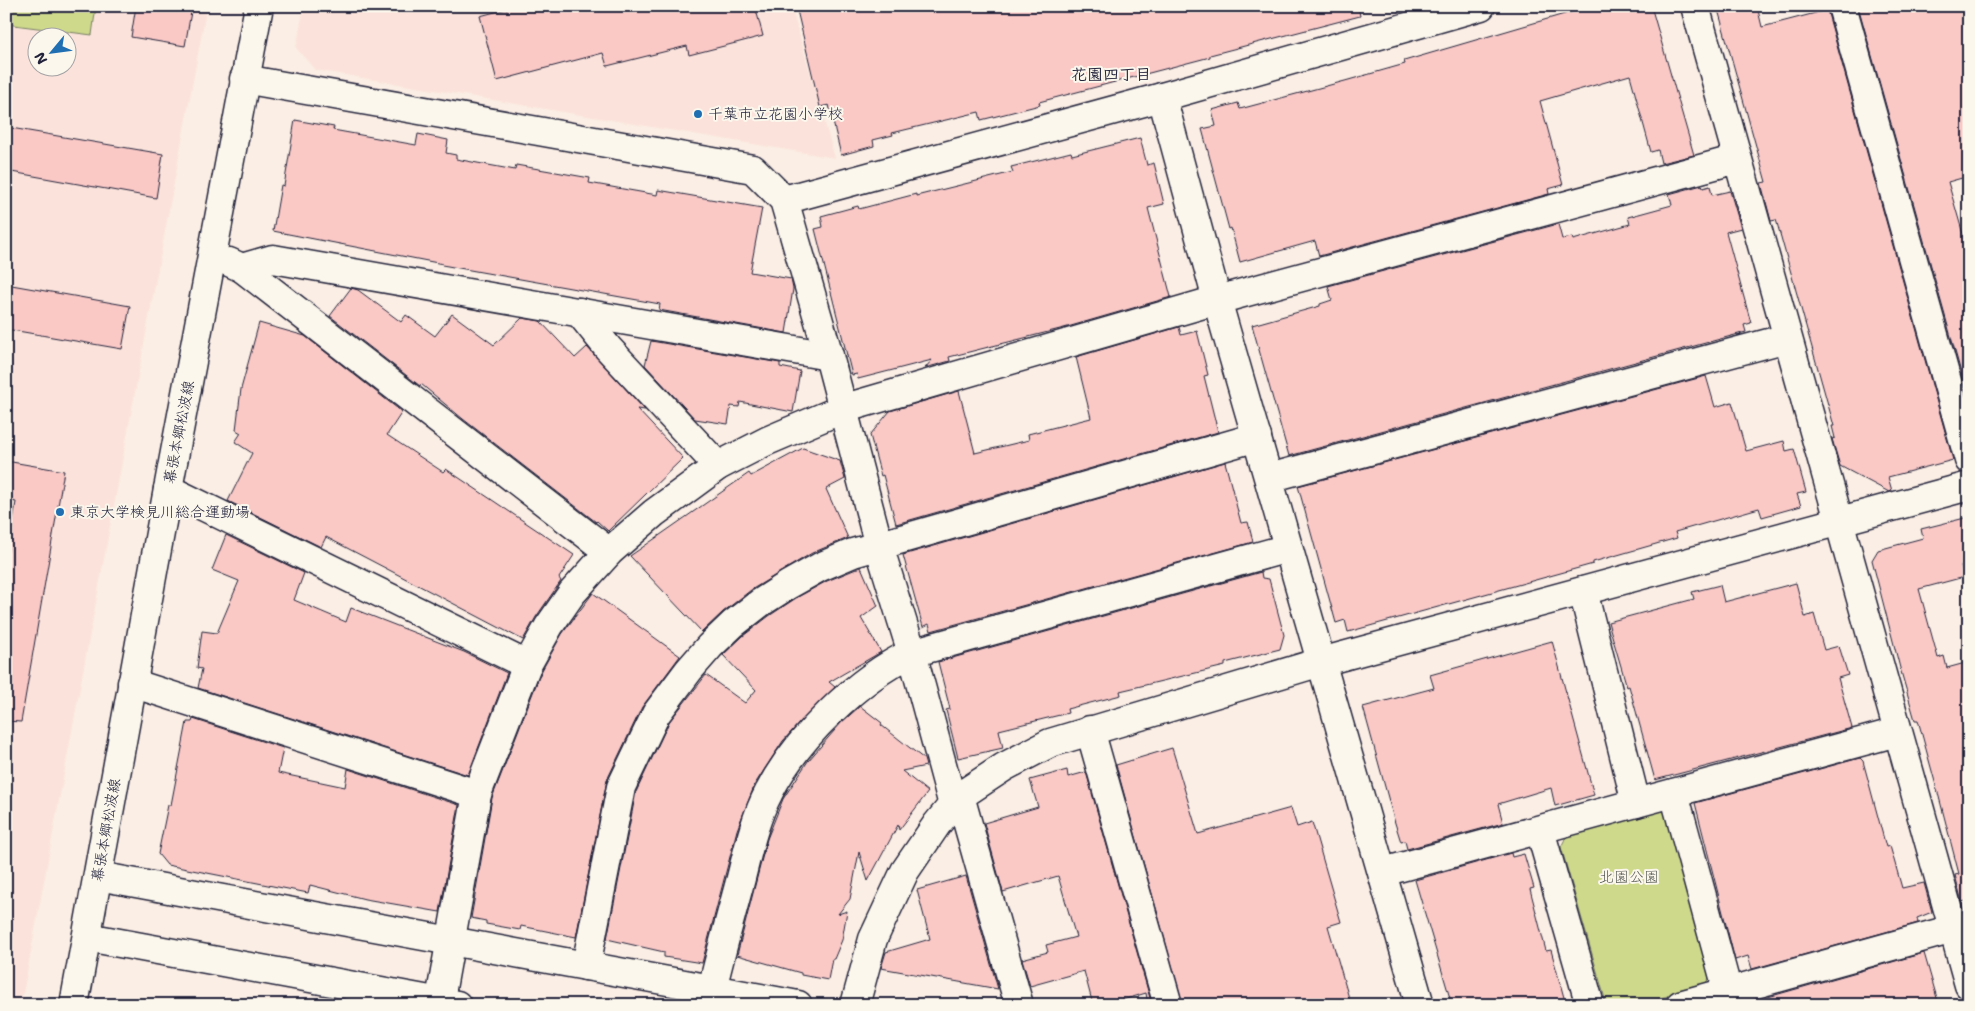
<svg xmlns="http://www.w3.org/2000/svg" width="1975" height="1011" viewBox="0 0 1975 1011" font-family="'Shantell Sans','Klee One',sans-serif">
  <rect width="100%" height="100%" fill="#fbeee4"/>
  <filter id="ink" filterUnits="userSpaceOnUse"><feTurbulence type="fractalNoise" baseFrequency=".02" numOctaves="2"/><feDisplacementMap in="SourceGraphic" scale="10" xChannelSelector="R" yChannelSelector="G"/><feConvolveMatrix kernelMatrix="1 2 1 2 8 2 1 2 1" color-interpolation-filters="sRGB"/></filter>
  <g filter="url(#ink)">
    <!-- built -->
    <g fill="#fbe3db" fill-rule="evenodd">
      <path d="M6,6H207L21,1005H6ZM38,38H68V68H38Z"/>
      <path d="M304,6H791L835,158L315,70L296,48Z"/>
    </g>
    <!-- green -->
    <g fill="#ced98c" stroke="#787e64">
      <path d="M6,6H96L92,35L6,24Z"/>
      <path d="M1657,808L1671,812L1714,972L1704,985L1638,1005H1610L1606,1002L1561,847L1567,835Z"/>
    </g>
    <!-- building -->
    <g fill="#fac9c6" stroke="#22223b">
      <path d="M136,6H192L185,46L131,37Z"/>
      <path d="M518,6H755L763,36L689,55L687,46L607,66L603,53L497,81L480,16Z"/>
      <path d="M796,6H1358L1360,16L1210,55V57L1039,102L1040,105L981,120L979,112L892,133L893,135L873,140L874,146L841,155L829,105L820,107Z"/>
      <path d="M1592,6H1651L1694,155L1661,163L1658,150L1651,152L1630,75L1540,101L1563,185L1548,189L1549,194L1319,256L1315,241L1240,262L1231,228L1229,229L1202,129L1216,126L1212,110L1238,103L1240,109L1345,81L1405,64L1404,61Z"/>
      <path d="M1717,6H1757L1762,27L1827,10L1953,460L1888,477L1892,491L1889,492L1840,466L1832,439L1835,438L1832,426H1834L1777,223L1776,220L1771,221L1761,183L1766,182Z"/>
      <path d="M1858,6H1969V176L1948,182L1969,255V401Z"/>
      <path d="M295,120L334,127L333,130L416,145L418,134L448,140L446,153L456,155V159L515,170L516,165L590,178L589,183L657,195L658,190L762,208L750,272L791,279L793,289L786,333L659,310L660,304L442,265L443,264L273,231L281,185L284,186Z"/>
      <path d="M11,128L163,154L156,198L6,171Z"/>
      <path d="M1140,138L1147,165L1154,163L1164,204L1148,208L1171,297L1064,328L949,357L950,361L925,368L932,360L858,379L857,374L852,375L815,229L823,227L821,216L858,206L859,209L916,194V196L1013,172L1011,167L1071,152L1072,155Z"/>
      <path d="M1702,185L1703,188L1710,186L1712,195L1730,191L1741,228L1726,232L1751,323L1744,325L1746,332L1289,456L1252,325L1320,306V304L1332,300L1328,286L1558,224L1562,239L1572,237L1573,240L1630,224L1628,217L1672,205L1669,194Z"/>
      <path d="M6,284L130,306L122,349L6,329Z"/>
      <path d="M351,288L358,290L401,322L406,315L435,336L452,314L494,345L522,318L540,321L575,358L587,347L645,410L637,409L683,458L608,531L597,521L596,522L463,419L421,384L420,386L330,316Z"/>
      <path d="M259,323L305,336L402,412L387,435L443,472L446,469L574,555L559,578L561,581L536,617L523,640L326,537L321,547L228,501L252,453L235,442L241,433L236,430L241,389Z"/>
      <path d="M1179,327L1181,335L1197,331L1208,375L1204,376L1218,432L896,524L883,475L881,476L870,435L890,411L959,391L975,453L1029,440L1028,434L1091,418L1076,357Z"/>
      <path d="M651,341L780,363V367L800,371L793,412L740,402L739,407L731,406L728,424L695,419L645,365Z"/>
      <path d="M1706,376L1715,407L1732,402L1746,451L1784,441L1786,451L1794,449L1806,492L1797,494L1801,506L1762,517L1759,508L1675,532L1677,538L1593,562V564L1348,632L1345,620L1336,623L1298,486Z"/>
      <path d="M803,448L840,461L845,479L826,489L848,538L812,553L751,590L723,612L702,632L630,556L749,473L751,476Z"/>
      <path d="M6,461L64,471L21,722L6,721V562L16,502L6,500Z"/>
      <path d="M1225,462L1241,523L1248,522L1253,542L931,631L929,624L923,627L903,555Z"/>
      <path d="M1969,517V565L1961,566L1964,577L1919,589L1938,658L1944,656L1947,668L1969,662V900L1962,902L1955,875L1959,874L1938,793L1918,720H1915L1900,668L1872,560L1878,550L1923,538L1921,529Z"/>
      <path d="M226,535L304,573L294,600L346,622L351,608L464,652L507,673L468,775L198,688L202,669L197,668L202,631L217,633L239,581L212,570Z"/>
      <path d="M861,567L878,606L861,618L881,652L829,682L835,687L801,721L783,741L755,784L737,830L702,963L664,957V952L607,939L636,792L669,722L706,675L745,703L756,690L723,655L743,636L769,616L796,598L827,581Z"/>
      <path d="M1261,572L1262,578L1269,579L1284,635L1280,649L1225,663V666L1120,691L1121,695L1067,709L1068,713L999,730L1003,748L958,758L946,710L950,709L938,662Z"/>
      <path d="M1796,583L1805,617L1814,614L1824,650L1839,646L1848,675L1838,678L1852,728L1655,780L1629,686L1627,687L1608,622L1694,599L1692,592L1720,585L1724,602Z"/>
      <path d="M593,593L680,656L642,707L607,780L576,937L521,926L520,930L486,924V921L471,918L492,798L541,672L562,634Z"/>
      <path d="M1552,641L1594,795L1555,806L1551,788L1498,804L1503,823L1407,849L1405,841L1401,842L1395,823L1363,707L1434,688L1430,675Z"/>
      <path d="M860,706L882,723L881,725L924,759L926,766L902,771L928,792L899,830L898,825L868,881L859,852L850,899L838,914L847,911L842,940L834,959H832L828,980L801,975V973L737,955L767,839L783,799L808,761L841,723Z"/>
      <path d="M193,719L283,748L278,773L345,787L348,769L459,805L440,912L365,899L310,885L308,893L167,865L158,854L168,805H171L187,722H192Z"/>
      <path d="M1172,748L1198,834L1291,808L1297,827L1312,822L1341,922L1328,926L1351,1005H1183L1116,765Z"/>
      <path d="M1860,758L1863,761L1886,847L1890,846L1902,888L1924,883L1932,912L1917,918L1918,923L1752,969L1748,956L1735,960L1695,803Z"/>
      <path d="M1067,770L1068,777L1086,772L1152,1005H1148L1146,993L1106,1005H1093L1084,971L1030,986L1022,959L1048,952L1046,945L1076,937L1058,876L1003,892L984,823L1038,807L1030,780Z"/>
      <path d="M1511,853L1512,857L1524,854L1534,888L1530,889L1546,951L1551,950L1566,1005H1452L1415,880Z"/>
      <path d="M966,876L998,989L881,968L886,952L930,939L917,890Z"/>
      <path d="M1924,953L1939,1005H1763L1761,999Z"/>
    </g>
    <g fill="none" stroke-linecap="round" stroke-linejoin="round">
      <defs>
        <g id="minor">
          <path d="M1695,6L1969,985"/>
          <path d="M1842,6L1969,460"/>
          <path d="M244,79L753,169L784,200L829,356L879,546L912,653L953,805"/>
          <path d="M1162,97L1217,300L1420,1005"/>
          <path d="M784,200L1162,97L1481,6"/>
          <path d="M229,262L242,268L609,552"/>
          <path d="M242,268L273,259L829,356"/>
          <path d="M579,312L608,348L718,466"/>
          <path d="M1269,478L1787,338"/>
          <path d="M168,489L527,665"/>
          <path d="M1583,591L1636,803"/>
          <path d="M132,683L477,794"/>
          <path d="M1090,730L1168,1005"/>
          <path d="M1674,793L1728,992"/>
          <path d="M960,796L1019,1005"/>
          <path d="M1540,830L1590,1005"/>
          <path d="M1383,872L1897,732"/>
          <path d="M98,876L798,1005"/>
          <path d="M87,937L457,1005"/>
          <path d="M586,966L621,787L656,714L689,670L710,646L733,624L760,603L788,585L820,567L853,553L1257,437"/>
          <path d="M712,989C721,952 731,915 741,878C748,850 755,818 769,792C796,739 858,678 912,653L1288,548"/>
          <path d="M74,1005L168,489L259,6"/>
          <path d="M439,1005L477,794L527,665L549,626L572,593L609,552L654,513L718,466L767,441L842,409L1217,300L1737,159"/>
          <path d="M855,1005L873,939L905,871L937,824L960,796L1004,767L1050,743L1321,662L1969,486"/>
          <path d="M1680,1005L1953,929"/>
        </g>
      </defs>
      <!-- minor casing -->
      <use href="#minor" stroke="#22223b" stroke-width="31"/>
      <!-- minor -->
      <use href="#minor" stroke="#fbf7ec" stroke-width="28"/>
    </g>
  </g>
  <!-- markers -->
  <g fill="#1f6fb2" stroke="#fbf7ec" stroke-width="2">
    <circle cx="698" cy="114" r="5"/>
    <circle cx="60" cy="512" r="5"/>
  </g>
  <g text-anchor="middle" stroke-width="4" stroke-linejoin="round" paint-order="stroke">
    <!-- poi labels -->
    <g font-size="15" fill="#22223b" stroke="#fbf7ec" text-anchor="start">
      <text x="708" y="119">千葉市立花園小学校</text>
      <text x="70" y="517">東京大学検見川総合運動場</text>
    </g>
    <!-- street labels -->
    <g font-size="15" fill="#22223b" stroke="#fbf7ec">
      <text transform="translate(179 432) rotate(-79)" y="5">幕張本郷松波線</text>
      <text transform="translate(106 830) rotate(-80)" y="5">幕張本郷松波線</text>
    </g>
    <!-- park labels -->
    <g font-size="15" fill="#565953" stroke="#fbf7ec">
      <text x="1629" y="882">北園公園</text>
    </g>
    <!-- neighbourhood labels -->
    <g font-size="16" font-weight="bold" fill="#22223b" stroke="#fbf7ec">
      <text x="1111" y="80">花園四丁目</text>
    </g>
  </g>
  <!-- margin -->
  <rect width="1975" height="1011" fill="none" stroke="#fbf7ec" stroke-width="25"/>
  <rect x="12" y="12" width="1950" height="986" fill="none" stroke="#22223b" stroke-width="2" filter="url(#ink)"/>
  <!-- north arrow -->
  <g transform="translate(52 52) rotate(241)"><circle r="24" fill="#fbf7ec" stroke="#a4a2a5"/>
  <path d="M0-4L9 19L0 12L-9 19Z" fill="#1f6fb2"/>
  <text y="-8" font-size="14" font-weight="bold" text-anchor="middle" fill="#22223b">N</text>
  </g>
</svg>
